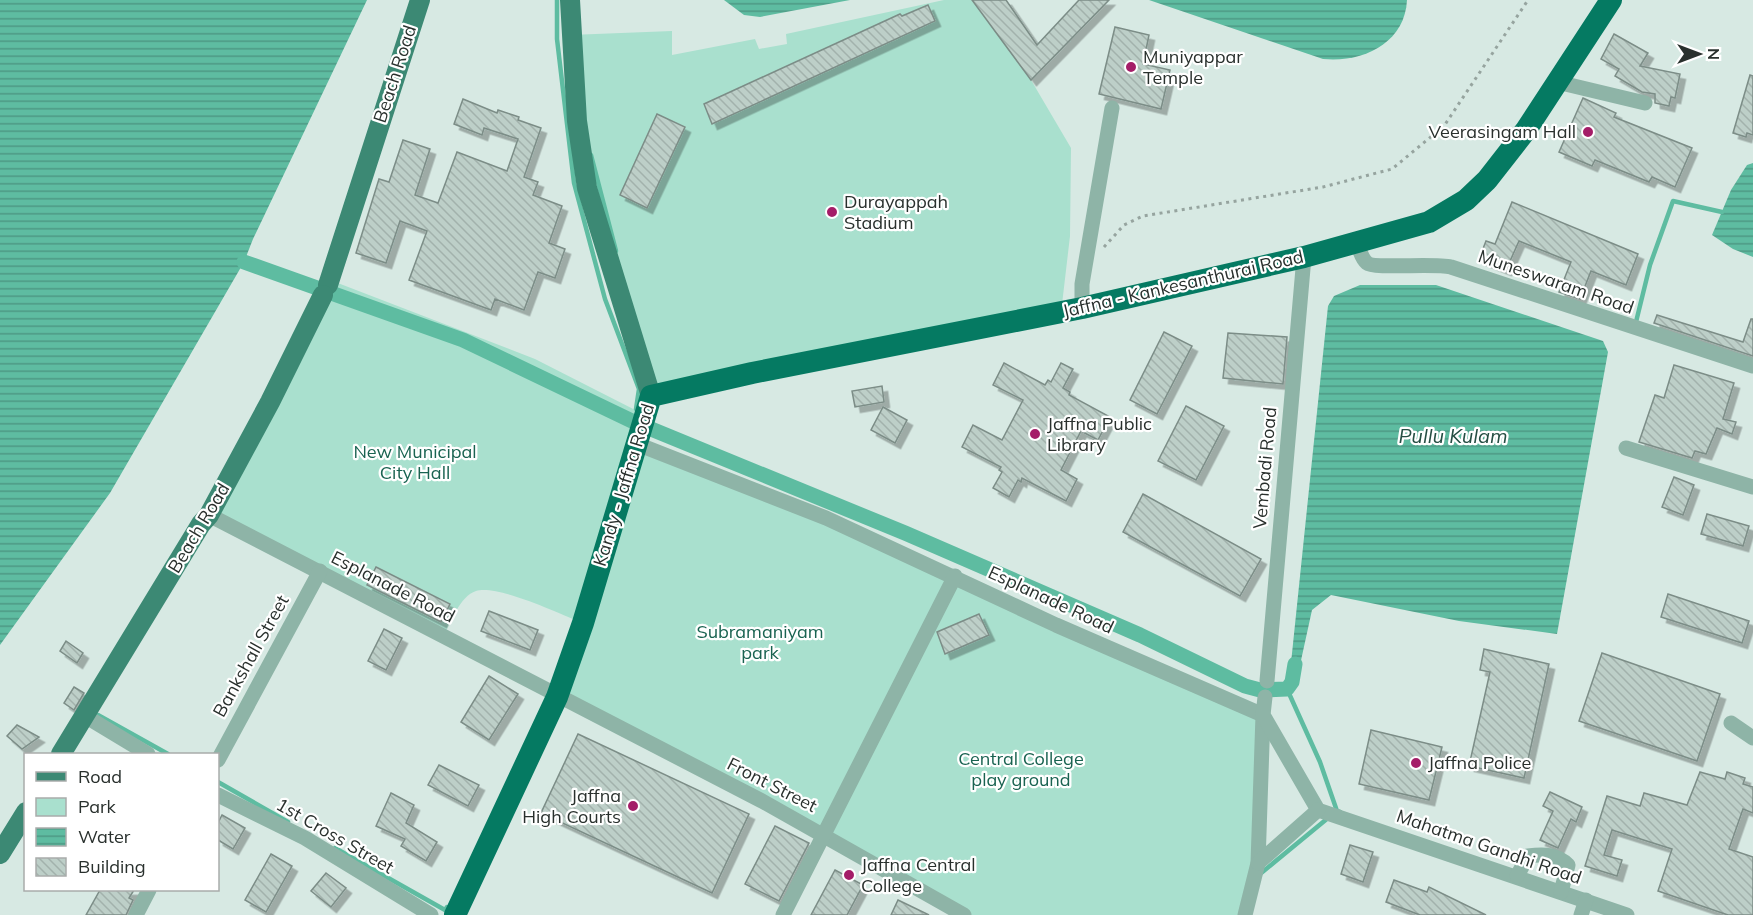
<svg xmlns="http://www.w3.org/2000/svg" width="1753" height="915" viewBox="0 0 1753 915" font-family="Mulish,sans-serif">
  <defs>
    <pattern id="water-rules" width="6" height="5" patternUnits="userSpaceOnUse" patternTransform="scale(1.5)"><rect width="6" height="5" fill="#5ebca1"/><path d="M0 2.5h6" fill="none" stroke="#4e9984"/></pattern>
    <pattern id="building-back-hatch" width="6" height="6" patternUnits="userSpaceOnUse" patternTransform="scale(1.5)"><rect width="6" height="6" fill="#bdcfc8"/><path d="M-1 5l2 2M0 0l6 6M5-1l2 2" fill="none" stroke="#a2b2ac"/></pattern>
    <filter id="shadow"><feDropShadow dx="5.5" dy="5.5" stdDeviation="0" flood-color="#0004"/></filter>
  </defs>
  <rect width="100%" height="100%" fill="#d7e9e3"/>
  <!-- green -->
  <g fill="#a9e0ce">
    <path d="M944,0H972L1031,80L1071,148L1070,236L1061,313L651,396L587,188L570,35L672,31V55L755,39L759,49L787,44L786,34Z"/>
    <path d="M330,280L535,359L645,415L637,443L1263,715L1258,863L1245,915H964L557,697L582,623C561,614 497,584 476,591C460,596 451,622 444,635L209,515Z"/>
  </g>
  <!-- water -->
  <g fill="url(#water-rules)">
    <path d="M0,0H367L253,239L244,262L110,493L0,645Z"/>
    <path d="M724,0H850L760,17L744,15Z"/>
    <path d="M1149,0H1407C1405,43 1363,63 1323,59Z"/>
    <path d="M1753,163V257L1733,249L1712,235L1731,190L1747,165Z"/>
    <path d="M1360,285H1436L1603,341L1608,352L1557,634L1459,621L1331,595L1312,610L1300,665L1291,663L1328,306L1334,296Z"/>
  </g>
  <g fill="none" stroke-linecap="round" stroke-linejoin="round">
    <!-- stream -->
    <g stroke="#5ebca1" stroke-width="4.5">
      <path d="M557,0V39L574,183L605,299L639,389L636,409"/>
      <path d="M591,155L616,251"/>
      <path d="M1635,326L1650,265L1673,201L1722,212"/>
      <path d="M1287,689L1320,762L1337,811L1340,812"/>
      <path d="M98,715L168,754"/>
      <path d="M218,782L288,822"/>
      <path d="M335,848L445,910L447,907"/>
      <path d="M1260,874L1328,818"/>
    </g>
    <!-- canal -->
    <path stroke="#5ebca1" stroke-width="15" d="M244,262L463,340L634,422L905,533L1140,635L1245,686L1260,690L1287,689L1292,682L1295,664"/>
  </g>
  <!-- building -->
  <g fill="url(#building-back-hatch)" stroke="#7c8d87" stroke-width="1.5" filter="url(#shadow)">
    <path d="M972,0H1006L1037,45L1079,0H1109L1031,80Z"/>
    <path d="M928,5L935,21L712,124L704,104L900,14L902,16Z"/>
    <path d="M1115,27L1149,35L1143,64L1170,70L1161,109L1099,94Z"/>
    <path d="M1614,34L1648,53L1640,66L1680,74L1675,98L1671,97L1669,106L1655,103V94L1642,92L1615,76L1619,69L1601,59Z"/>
    <path d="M1750,75L1753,76V135L1747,133L1746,137L1733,133Z"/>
    <path d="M1583,98L1616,113L1614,117L1692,148L1675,187L1652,177L1649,182L1595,160L1592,166L1559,152Z"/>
    <path d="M463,99L497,113L498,110L519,117L518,120L541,128L524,177L538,182L533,195L562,206L549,243L565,249L555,278L538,272L524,310L495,299L491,310L409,280L427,231L400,221L386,263L356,253L379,179L389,182L403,140L430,149L415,195L438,203L457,152L507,171L518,139L484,128L482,135L454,124Z"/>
    <path d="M657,114L685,127L647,208L620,195Z"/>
    <path d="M1512,202L1638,254L1626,285L1591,271L1580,299L1559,292L1571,262L1519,241L1506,270L1479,259L1486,241L1495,244Z"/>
    <path d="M1657,315L1743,342L1751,319H1753V356L1654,323Z"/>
    <path d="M1164,332L1192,346L1157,414L1130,400Z"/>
    <path d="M1228,333L1287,337L1283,384L1223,378Z"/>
    <path d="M1004,363L1045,385L1048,380L1051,382L1061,363L1073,369L1063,388L1070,392L1069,395L1110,417L1098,440L1081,431L1061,470L1077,479L1066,501L1022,478L1021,482L1018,480L1009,497L993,488L1002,472L999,470L1001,467L962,447L973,425L1002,440L1023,400L993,385Z"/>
    <path d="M1674,365L1734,383L1723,419L1736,422L1732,434L1717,428L1706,454L1695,451L1692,458L1639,442L1655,395L1664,398Z"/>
    <path d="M882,386L884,402L855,407L852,391Z"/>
    <path d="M1186,406L1224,426L1196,480L1158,461Z"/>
    <path d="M883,407L907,420L895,443L871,430Z"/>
    <path d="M1674,477L1694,485L1683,515L1662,507Z"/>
    <path d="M1143,494L1261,559L1240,596L1123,532Z"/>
    <path d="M1707,514L1749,526L1743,546L1701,534Z"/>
    <path d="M376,567L450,604L441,622L367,585Z"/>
    <path d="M1668,594L1749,621L1742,643L1661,617Z"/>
    <path d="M489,611L538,630L530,650L481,631Z"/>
    <path d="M979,614L989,635L945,654L937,632Z"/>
    <path d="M384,629L402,638L386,670L368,661Z"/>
    <path d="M66,641L83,653L77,663L60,651Z"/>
    <path d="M1484,649L1549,664L1524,778L1469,766L1490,672L1480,670Z"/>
    <path d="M1602,653L1720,694L1697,761L1579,721Z"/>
    <path d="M489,676L518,694L489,740L461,722Z"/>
    <path d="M74,687L84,693L74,710L64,703Z"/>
    <path d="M17,725L39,737L22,749L7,736Z"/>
    <path d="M1371,730L1442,747L1429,800L1359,784Z"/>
    <path d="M578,734L749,814L712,893L541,813Z"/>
    <path d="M439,765L479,785L468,806L428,785Z"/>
    <path d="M1700,772L1725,779L1727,772L1745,778L1743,784L1753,787V813L1743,809L1729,849L1753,857V915H1728L1658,891L1672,849L1612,830L1604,855L1622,860L1617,876L1585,866L1607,796L1640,806L1644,793L1687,805Z"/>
    <path d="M1550,792L1582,807L1576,822L1571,819L1558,848L1540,840L1553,811L1543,806Z"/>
    <path d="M391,793L414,805L406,823L437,842L426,861L401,846L405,839L376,826Z"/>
    <path d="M222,815L245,828L233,849L218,840V823Z"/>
    <path d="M775,826L809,843L779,901L745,884Z"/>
    <path d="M1350,845L1373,852L1363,882L1341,874Z"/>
    <path d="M271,854L292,866L266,912L245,900Z"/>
    <path d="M835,870L863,885L847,915H811Z"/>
    <path d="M326,873L346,888L331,907L311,891Z"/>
    <path d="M1394,880L1427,892L1429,887L1486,915H1420L1386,902Z"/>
    <path d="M100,890H134L129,898L133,900L126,915H86Z"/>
    <path d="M898,900L929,915H891Z"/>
  </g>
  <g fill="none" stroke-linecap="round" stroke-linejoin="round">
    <!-- path -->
    <path stroke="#96a49f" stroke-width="3" stroke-dasharray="3 4.5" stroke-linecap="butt" d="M1104,247L1124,225L1143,216L1323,187L1392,169L1444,126L1528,0"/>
    <!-- minor -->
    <g stroke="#8eb4a7" stroke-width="15">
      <path d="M1557,82L1645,103"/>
      <path d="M1357,242C1359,248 1361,258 1367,263C1374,269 1434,263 1451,267L1753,366"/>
      <path d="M1082,308V284L1112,108"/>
      <path d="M637,444L826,518L1056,625L1263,715L1258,863L1245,915"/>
      <path d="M1626,448L1753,487"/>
      <path d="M209,515L762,801L964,915"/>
      <path d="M1267,681L1304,257"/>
      <path d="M1265,697L1263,715L1318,810L1627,915"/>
      <path d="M85,716L148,754"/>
      <path d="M1731,723L1753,738"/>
      <path d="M218,760L320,571"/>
      <path d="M218,795L305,838L431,915"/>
      <path d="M1258,863L1318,810"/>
      <path d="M1517,876L1528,856C1543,854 1557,854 1568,865L1561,892"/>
      <path d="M136,915L149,890"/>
      <path d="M783,915L955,576"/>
      <path d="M1581,915L1586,900"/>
    </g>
    <!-- major -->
    <g stroke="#3c8974" stroke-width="20">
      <path d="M570,0L577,121L587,188L651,396"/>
      <path d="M328,285L420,0"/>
      <path d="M61,754L201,524L209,515L270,402L323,295"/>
      <path d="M0,854L26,812"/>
    </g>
    <!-- highway -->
    <path stroke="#057a62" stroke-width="22" d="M455,915L557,697L583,623L651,396L752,373L1082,308L1304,257L1429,222L1466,200L1487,180L1526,130L1611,0"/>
  </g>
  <!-- markers -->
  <g fill="#a41d68" stroke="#fff" stroke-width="2">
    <circle cx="1131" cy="67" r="6"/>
    <circle cx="1588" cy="132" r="6"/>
    <circle cx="832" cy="212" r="6"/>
    <circle cx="1035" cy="434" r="6"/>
    <circle cx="1416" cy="763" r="6"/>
    <circle cx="633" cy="806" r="6"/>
    <circle cx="849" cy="875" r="6"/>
  </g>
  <g text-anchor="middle" stroke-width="4.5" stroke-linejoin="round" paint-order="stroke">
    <!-- poi labels -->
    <g font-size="18" fill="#29302d" stroke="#fff" text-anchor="start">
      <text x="1143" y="63">Muniyappar<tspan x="1143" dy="21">Temple</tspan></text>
      <text x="1576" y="138" text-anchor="end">Veerasingam Hall</text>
      <text x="844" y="208">Durayappah<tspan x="844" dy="21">Stadium</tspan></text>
      <text x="1047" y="430">Jaffna Public<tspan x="1047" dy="21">Library</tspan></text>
      <text x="1428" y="769">Jaffna Police</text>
      <text x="621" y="802" text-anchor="end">Jaffna<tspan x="621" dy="21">High Courts</tspan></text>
      <text x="861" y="871">Jaffna Central<tspan x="861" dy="21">College</tspan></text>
    </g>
    <!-- street labels -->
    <g font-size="18" fill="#29302d" stroke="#fff">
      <text transform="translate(395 74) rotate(-72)" y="6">Beach Road</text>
      <text transform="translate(1556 282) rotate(19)" y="6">Muneswaram Road</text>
      <text transform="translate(1183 284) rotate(-13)" y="6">Jaffna - Kankesanthurai Road</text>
      <text transform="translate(1265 468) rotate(-85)" y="6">Vembadi Road</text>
      <text transform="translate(624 485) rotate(-73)" y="6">Kandy - Jaffna Road</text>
      <text transform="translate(199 528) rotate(-59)" y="6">Beach Road</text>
      <text transform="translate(393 587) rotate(27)" y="6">Esplanade Road</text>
      <text transform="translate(1051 600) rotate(25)" y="6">Esplanade Road</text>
      <text transform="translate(251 656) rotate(-61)" y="6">Bankshall Street</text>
      <text transform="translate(772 785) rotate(27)" y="6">Front Street</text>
      <text transform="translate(335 836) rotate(30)" y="6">1st Cross Street</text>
      <text transform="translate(1489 847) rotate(19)" y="6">Mahatma Gandhi Road</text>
    </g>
    <!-- park labels -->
    <g font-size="18" fill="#196351" stroke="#fff">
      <text x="415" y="458">New Municipal<tspan x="415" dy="21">City Hall</tspan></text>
      <text x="760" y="638">Subramaniyam<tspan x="760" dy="21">park</tspan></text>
      <text x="1021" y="765">Central College<tspan x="1021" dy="21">play ground</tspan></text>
    </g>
    <!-- water labels -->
    <g font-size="20" font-style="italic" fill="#254e43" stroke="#fff">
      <text x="1453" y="443">Pullu Kulam</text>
    </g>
  </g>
  <!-- legend -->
  <rect x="24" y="753" width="195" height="138" fill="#ffffff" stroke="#a9acab" stroke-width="1.5"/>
  <rect x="36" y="772" width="30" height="9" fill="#3c8974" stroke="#a9acab" stroke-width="1.5"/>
  <text x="78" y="783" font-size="18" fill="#29302d">Road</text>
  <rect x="36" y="798" width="30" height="18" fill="#a9e0ce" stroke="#a9acab" stroke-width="1.5"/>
  <text x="78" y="813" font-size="18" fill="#29302d">Park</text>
  <rect x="36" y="828" width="30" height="18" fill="url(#water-rules)" stroke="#a9acab" stroke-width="1.5"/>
  <text x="78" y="843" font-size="18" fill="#29302d">Water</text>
  <rect x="36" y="858" width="30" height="18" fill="url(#building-back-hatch)" stroke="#a9acab" stroke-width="1.5"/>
  <text x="78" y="873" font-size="18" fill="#29302d">Building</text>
  <!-- north arrow -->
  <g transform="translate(1699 54) rotate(90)" stroke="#ffffff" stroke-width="4.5" paint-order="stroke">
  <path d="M0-4.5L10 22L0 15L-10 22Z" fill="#29302d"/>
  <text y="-9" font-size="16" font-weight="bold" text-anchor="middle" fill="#29302d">N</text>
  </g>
</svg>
